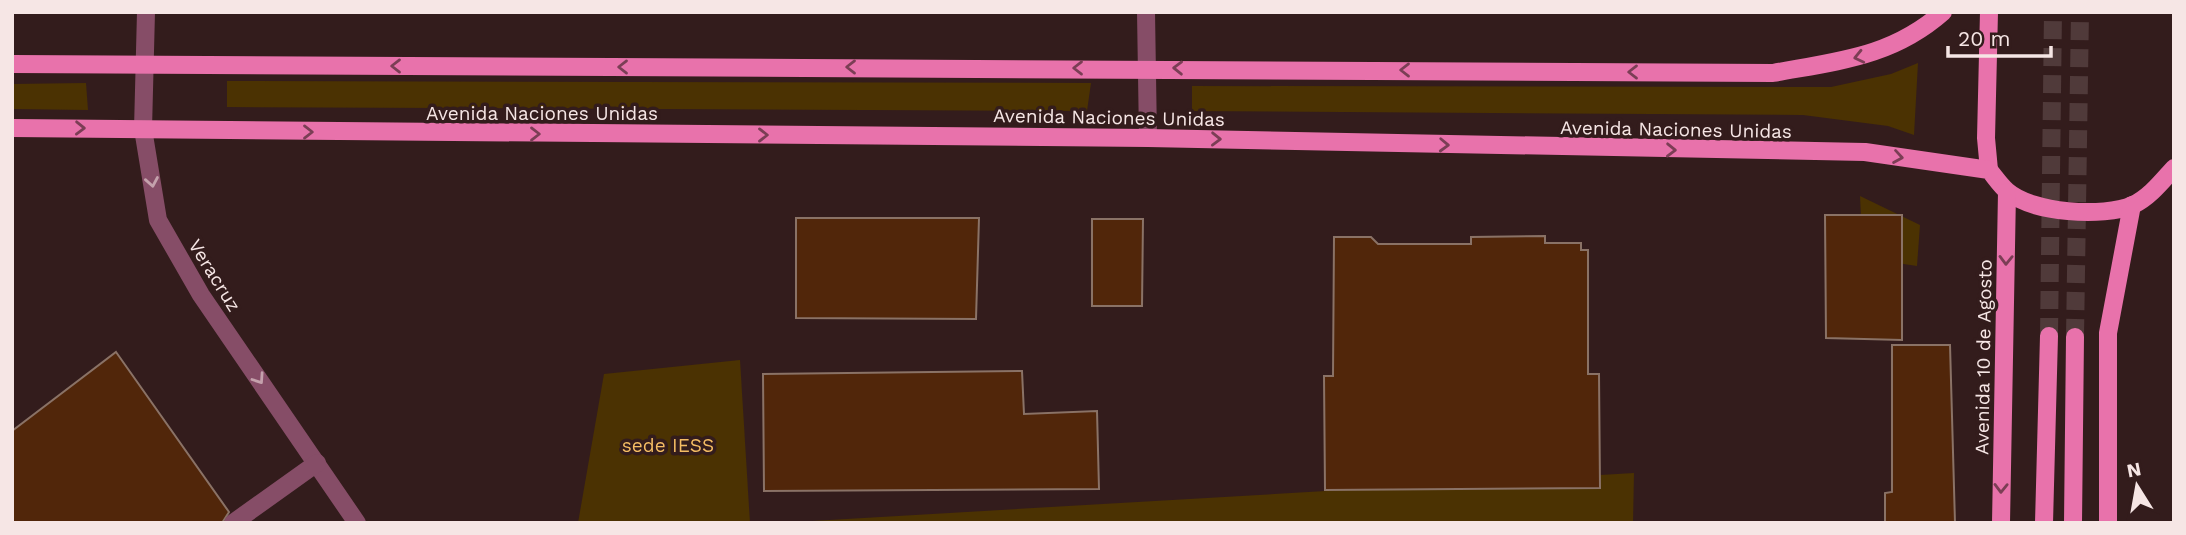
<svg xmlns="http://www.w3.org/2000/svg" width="2186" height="535" viewBox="0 0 2186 535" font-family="'Work Sans',sans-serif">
  <rect width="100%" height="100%" fill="#331c1c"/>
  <!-- green -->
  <g fill="#4b3202">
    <path d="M1918,63L1914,135L1888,126L1803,115L1192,111V86L1831,87L1891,74Z"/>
    <path d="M227,81L1091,83L1087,111L227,107Z"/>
    <path d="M86,83L88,110L12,109V84Z"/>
    <path d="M1860,196L1920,225L1917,266L1863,258Z"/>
    <path d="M740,360L750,523H578L604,374Z"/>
    <path d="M1634,473L1633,523H778Z"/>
  </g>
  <!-- building -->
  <g fill="#51260a" stroke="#8a7266" stroke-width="2">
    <path d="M1825,215H1902V340L1826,338Z"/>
    <path d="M796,218H979L976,319L796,318Z"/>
    <path d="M1092,219H1143L1142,306H1092Z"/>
    <path d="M1545,236V243H1581V250H1588V374H1599L1600,488L1325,490L1324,376H1333L1334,237H1371L1378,244H1471V237Z"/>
    <path d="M1892,345H1950L1955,523H1885V493L1892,492Z"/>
    <path d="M116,352L229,512L222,523H12V431Z"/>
    <path d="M1022,371L1024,414L1097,411L1099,489L764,491L763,374Z"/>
  </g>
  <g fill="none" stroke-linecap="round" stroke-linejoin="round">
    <!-- primary-tunnel -->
    <g stroke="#503a3a" stroke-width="18" stroke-dasharray="18 9" stroke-linecap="butt">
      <path d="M2049,336L2053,12"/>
      <path d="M2075,337L2080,12"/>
    </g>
    <!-- street -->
    <g stroke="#864d67" stroke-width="18">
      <path d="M146,12L143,129L158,220L201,295L357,523"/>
      <path d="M1146,12L1148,138"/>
      <path d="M233,523L317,463"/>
    </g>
    <!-- primary -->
    <g stroke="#e872ab" stroke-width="18">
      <path d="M1989,12L1986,138L1989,170"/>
      <path d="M12,64L1773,73C1838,61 1892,57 1943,12"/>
      <path d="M12,128L1148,138L1865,152L1989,170C1995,177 2000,185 2007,191C2032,213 2103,218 2133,205C2150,197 2162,181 2174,168"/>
      <path d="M2001,523L2007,192"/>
      <path d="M2044,523L2049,336"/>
      <path d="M2073,523L2075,337"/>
      <path d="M2108,523V333L2132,205"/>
    </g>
  </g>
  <!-- one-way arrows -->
  <defs><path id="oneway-chevron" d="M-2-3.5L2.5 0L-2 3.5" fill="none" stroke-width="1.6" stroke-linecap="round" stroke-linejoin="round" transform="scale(1.75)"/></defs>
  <g stroke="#7b3e55">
    <use href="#oneway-chevron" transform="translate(1859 57) rotate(167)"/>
    <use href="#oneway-chevron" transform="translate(396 66) rotate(-180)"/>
    <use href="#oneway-chevron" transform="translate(623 67) rotate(-180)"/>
    <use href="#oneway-chevron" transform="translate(851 67) rotate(-180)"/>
    <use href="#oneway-chevron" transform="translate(1078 68) rotate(-180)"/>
    <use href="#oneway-chevron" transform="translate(1178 68) rotate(-179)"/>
    <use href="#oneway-chevron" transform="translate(1405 70) rotate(-180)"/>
    <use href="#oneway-chevron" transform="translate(1633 72) rotate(-180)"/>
    <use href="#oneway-chevron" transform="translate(80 128) rotate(1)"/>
    <use href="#oneway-chevron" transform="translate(308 132)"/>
    <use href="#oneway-chevron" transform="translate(535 134)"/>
    <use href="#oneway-chevron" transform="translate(763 135)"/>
    <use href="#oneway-chevron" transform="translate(1216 139) rotate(1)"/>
    <use href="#oneway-chevron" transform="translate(1444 145) rotate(2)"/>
    <use href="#oneway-chevron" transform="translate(1671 150) rotate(1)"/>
    <use href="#oneway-chevron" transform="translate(1898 157) rotate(9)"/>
    <use href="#oneway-chevron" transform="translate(2006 260) rotate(91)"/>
    <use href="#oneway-chevron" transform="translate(2001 488) rotate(91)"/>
  </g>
  <g stroke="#c4a1ac">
    <use href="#oneway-chevron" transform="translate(152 182) rotate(80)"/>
    <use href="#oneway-chevron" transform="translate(259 379) rotate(56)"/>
  </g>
  <g text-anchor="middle" stroke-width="7" stroke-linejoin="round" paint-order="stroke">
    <!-- street labels -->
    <g font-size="19" fill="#f6e6e5" stroke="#331c1c">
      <text x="542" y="120">Avenida Naciones Unidas</text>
      <text transform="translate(1109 117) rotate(1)" y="7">Avenida Naciones Unidas</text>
      <text transform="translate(1676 129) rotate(1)" y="7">Avenida Naciones Unidas</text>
      <text transform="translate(215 275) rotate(58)" y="7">Veracruz</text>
      <text transform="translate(1983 357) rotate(-89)" y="7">Avenida 10 de Agosto</text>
    </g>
    <!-- park labels -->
    <g font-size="19" fill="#f5bd64" stroke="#331c1c">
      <text x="668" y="452">sede IESS</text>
    </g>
  </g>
  <!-- border -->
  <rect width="2186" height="535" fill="none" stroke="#f6e6e5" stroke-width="28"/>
  <!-- north arrow -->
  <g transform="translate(2137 486) rotate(349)" stroke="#331c1c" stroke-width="5" paint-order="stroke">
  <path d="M0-5L12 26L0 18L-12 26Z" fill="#f6e6e5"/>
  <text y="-10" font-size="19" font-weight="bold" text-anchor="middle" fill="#f6e6e5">N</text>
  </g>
  <!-- scale -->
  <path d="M1948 46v10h103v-10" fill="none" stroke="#f6e6e5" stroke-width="3.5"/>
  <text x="1958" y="46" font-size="21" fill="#f6e6e5" stroke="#331c1c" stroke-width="5" paint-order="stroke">20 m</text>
</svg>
